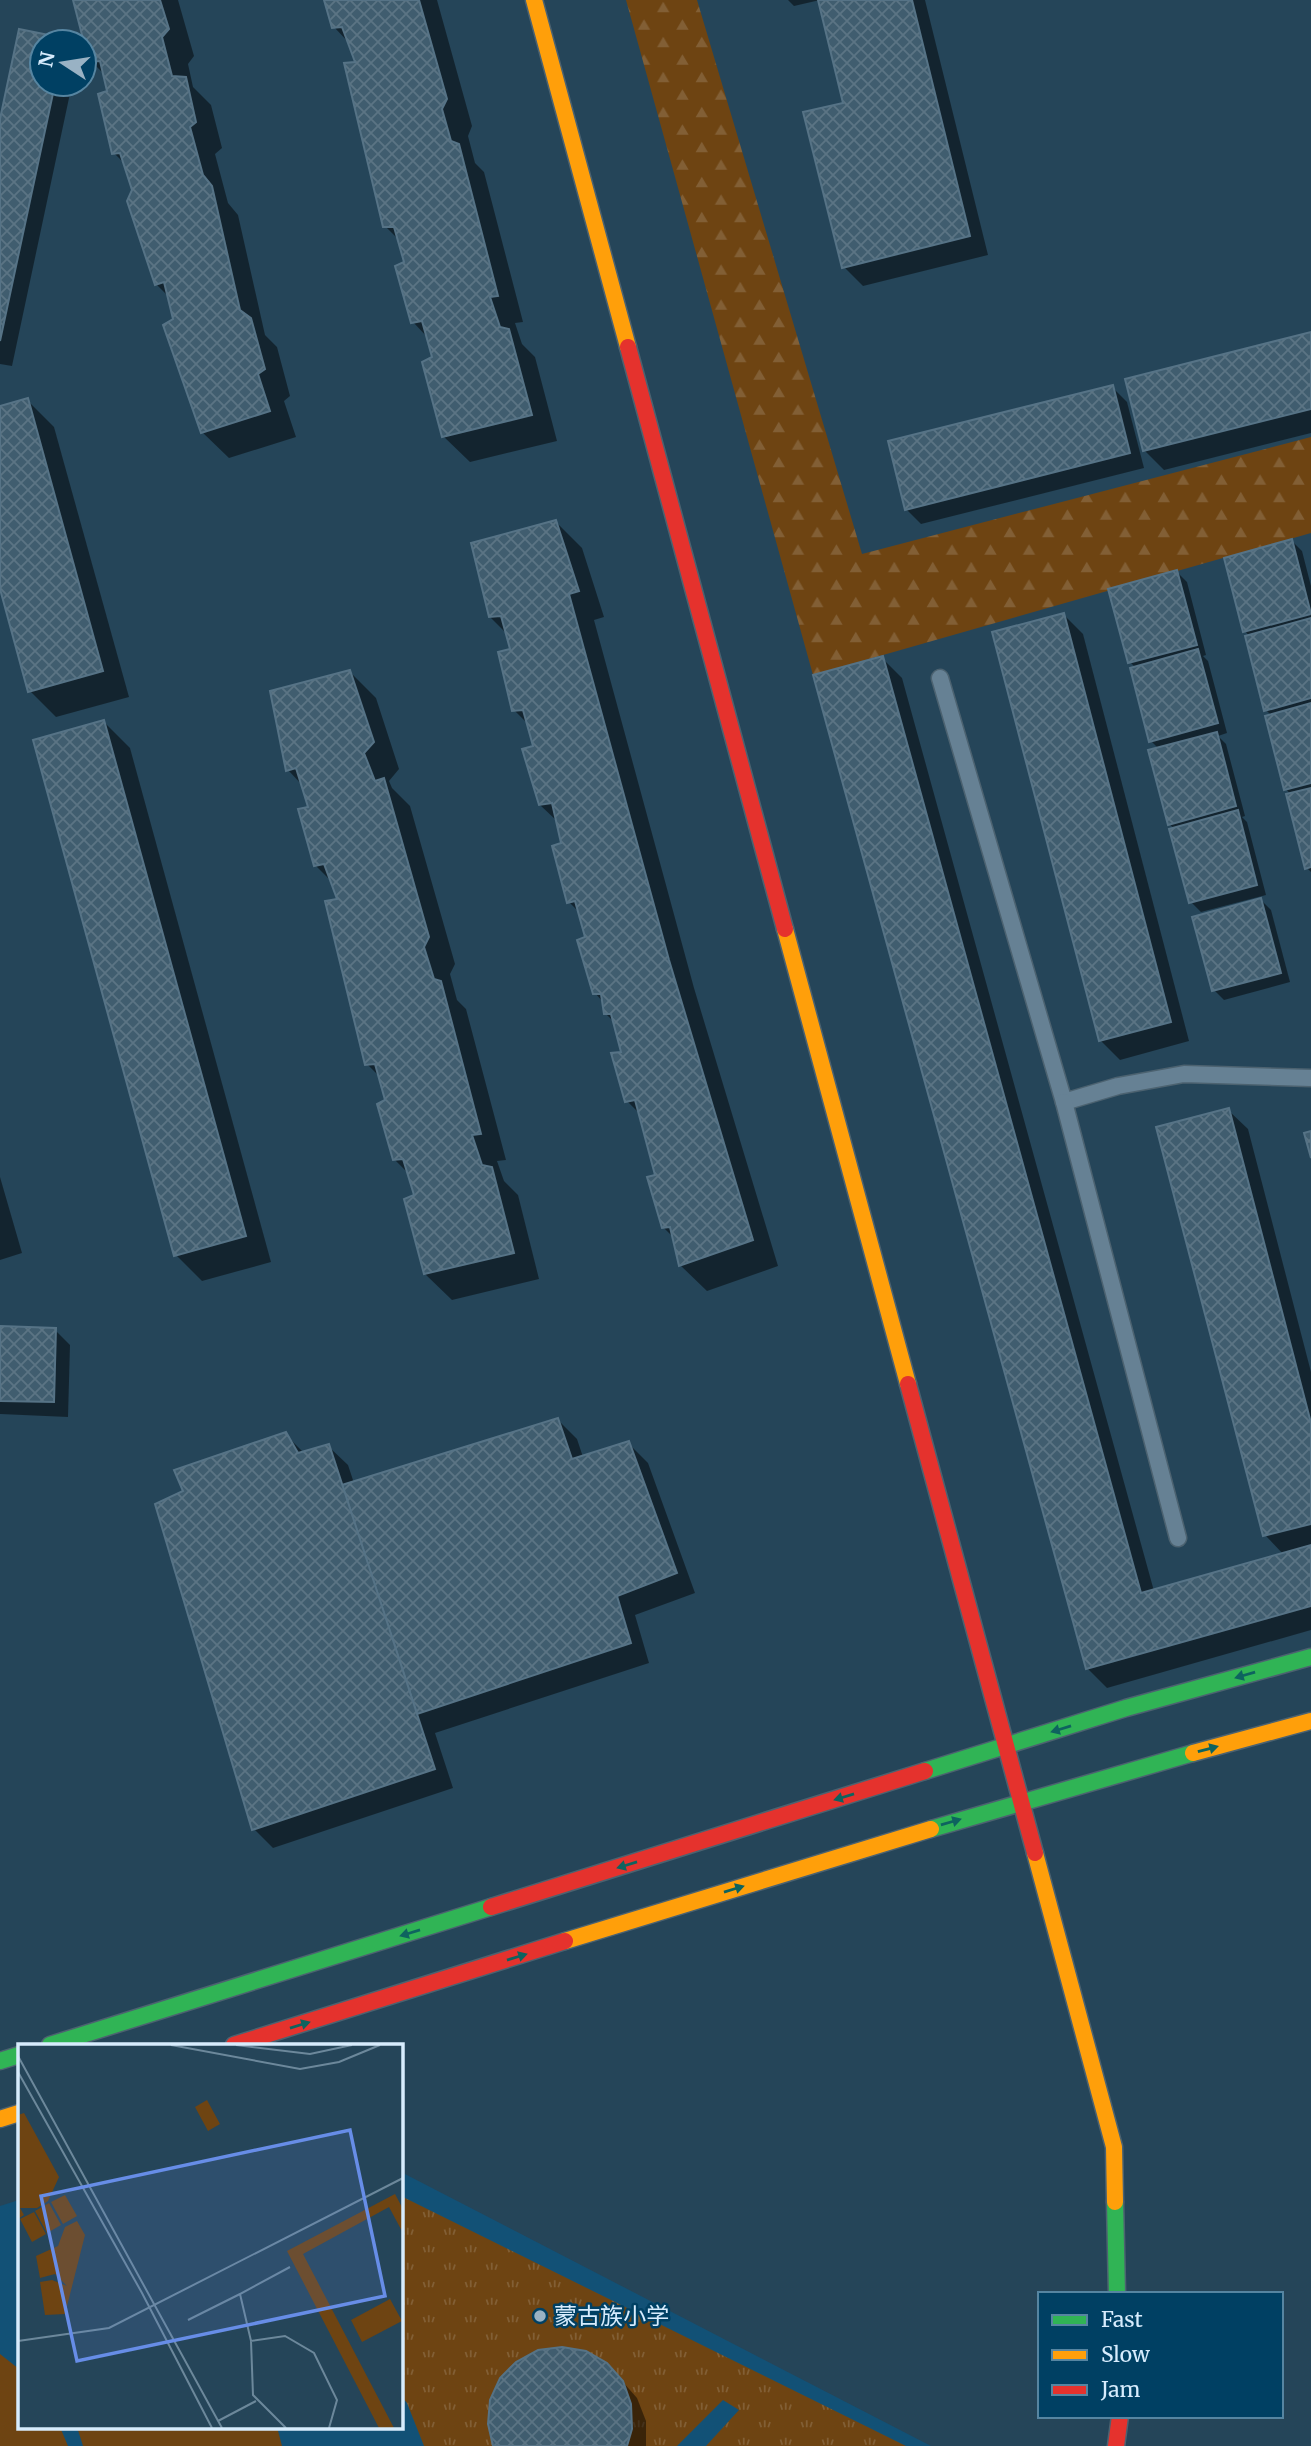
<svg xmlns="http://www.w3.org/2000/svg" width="1311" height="2446" viewBox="0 0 1311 2446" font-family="Merriweather,'Noto Sans SC',serif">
  <defs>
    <pattern id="grass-tufts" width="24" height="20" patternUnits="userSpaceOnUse" patternTransform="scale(1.75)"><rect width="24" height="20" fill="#6e4412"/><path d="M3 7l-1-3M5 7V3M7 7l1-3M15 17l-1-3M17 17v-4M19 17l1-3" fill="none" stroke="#825f35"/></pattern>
    <pattern id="forest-firs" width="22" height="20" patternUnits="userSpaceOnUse" patternTransform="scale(1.75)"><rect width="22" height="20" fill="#6e4412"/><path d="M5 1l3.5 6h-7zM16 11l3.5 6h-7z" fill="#825f35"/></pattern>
    <pattern id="building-cross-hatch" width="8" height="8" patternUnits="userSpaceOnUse" patternTransform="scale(1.75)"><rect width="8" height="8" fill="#405d6f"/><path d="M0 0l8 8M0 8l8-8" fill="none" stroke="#5b7484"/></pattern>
  </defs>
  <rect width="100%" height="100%" fill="#254559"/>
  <!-- built -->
  <path fill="#125176" d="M401,2172L931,2446H0V2206L19,2200V2427H401Z"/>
  <!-- grass -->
  <path fill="url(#grass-tufts)" d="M401,2196L906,2446H706L739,2410L723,2400L677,2446H424L407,2403L401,2396Z"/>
  <!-- forest -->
  <path fill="url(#forest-firs)" d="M626,0H697L862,554L1311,437V533L813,675Z"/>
  <!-- pitch -->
  <g fill="#6e4412">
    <path d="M0,2354L19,2369V2427H60L68,2446H0Z"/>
    <path d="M77,2427H277L282,2446H83Z"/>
  </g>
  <!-- shadow -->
  <g fill="#0007">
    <path d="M75,0H178L194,56L188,64L193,87L211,105L222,148L215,154L228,203L238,215L265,335L277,347L290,396L284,401L296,437L229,458L202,432L169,297L156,284L126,165L114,153L109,93L105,75L91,61Z"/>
    <path d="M326,0H437L472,126L468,136L475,163L484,172L523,322L515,323L522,344L535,357L557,441L470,462L443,436L434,358L428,338L413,322L406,263L399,240L385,226L357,63L350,44L334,27Z"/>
    <path d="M788,0H925L988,255L863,286L844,267L846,104L820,0L794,6Z"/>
    <path d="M20,31L65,42H42V84H72L12,366L0,364V127Z"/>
    <path d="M1311,334V433L1164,470L1144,450Z"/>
    <path d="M1112,387L1127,402L1144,468L921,524L906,509Z"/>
    <path d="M27,400L54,427L129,697L56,717L30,691L0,583V408Z"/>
    <path d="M556,522L582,548L604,617L594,620L694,988L778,1266L707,1291L680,1265L674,1238L663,1227L657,1176L641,1115L627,1101L623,1053L616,1024L605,1013L603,1002L595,993L588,938L581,914L569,902L563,844L558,822L540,805L535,747L529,725L514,710L512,650L507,634L490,617Z"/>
    <path d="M1292,541L1302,551L1311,586V872L1307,868L1291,795L1286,789L1272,716L1266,710L1250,637L1245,631Z"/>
    <path d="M1177,572L1187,582L1206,655L1203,656L1208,661L1227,733L1218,736L1226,744L1245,816L1242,817L1247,822L1266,895L1201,912L1191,902L1175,829L1169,824L1159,749L1151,741L1136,668L1130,662Z"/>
    <path d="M1064,615L1083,634L1189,1041L1120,1060L1100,1040Z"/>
    <path d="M882,658L902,678L1154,1591L1284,1555L1265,1535L1228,1110L1248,1129L1311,1372V1630L1107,1688L1087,1668Z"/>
    <path d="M350,672L376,698L399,769L389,781L392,788L410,806L455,964L450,974L457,1000L466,1009L506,1160L497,1161L504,1181L518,1195L539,1279L452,1300L425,1274L416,1196L410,1175L395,1160L388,1101L381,1078L367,1064L339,901L332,882L315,865L310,808L303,786L288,770Z"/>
    <path d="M104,722L130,748L271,1262L202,1281L176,1255Z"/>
    <path d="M1261,900L1271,910L1290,982L1224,1000L1214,990Z"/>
    <path d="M0,1177L22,1253L0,1260Z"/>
    <path d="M0,1328L55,1330L70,1345L68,1417L0,1414Z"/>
    <path d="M558,1420L577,1439L583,1457L628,1443L648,1463L695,1593L635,1615L649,1663L435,1733L453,1788L273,1848L254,1829L185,1492L285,1434L304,1453L328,1446L348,1465L354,1483Z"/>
    <path d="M622,2381L637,2398L646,2421V2446H494Z"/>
  </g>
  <!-- building -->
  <g fill="url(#building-cross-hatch)" stroke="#567386" stroke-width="2">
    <path d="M73,0H160L169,29L162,37L172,76L186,77L196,122L190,127L203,175L212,186L240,310L251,318L265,369L258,374L270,411L201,433L163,325L173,319L164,282L155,285L127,201L132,190L120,153L112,154L98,94L107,91L100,61L89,62Z"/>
    <path d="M324,0H419L447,99L442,109L451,141L459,144L498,296L490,297L500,327L509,329L532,415L442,437L422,362L432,357L422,321L411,323L395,266L404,262L394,227H383L344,63L355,62L342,27L332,28Z"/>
    <path d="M818,0H912L970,236L842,268L803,112L843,103Z"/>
    <path d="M19,29L64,38V42H42V84H55L0,341V119Z"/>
    <path d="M1311,332V409L1143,451L1125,379Z"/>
    <path d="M1113,385L1130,453L905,510L888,441Z"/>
    <path d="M28,398L103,671L28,692L0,589V406Z"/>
    <path d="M556,520L579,591L569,594L669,960L753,1240L679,1266L670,1227L662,1228L647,1177L655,1175L635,1100L625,1102L611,1053L621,1052L611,1014H604L601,994H593L577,940L585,937L575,901L567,903L552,846L561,843L552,803L539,805L522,749L533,746L523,710L512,711L498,652L510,649L501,616L489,617L471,543Z"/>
    <path d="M1292,539L1311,614L1243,632L1224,558Z"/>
    <path d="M1177,570L1197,645L1128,663L1108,589Z"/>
    <path d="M1064,613L1171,1022L1099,1041L992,632Z"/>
    <path d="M1311,618V698L1264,711L1245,636Z"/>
    <path d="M1198,649L1218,723L1149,742L1130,668Z"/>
    <path d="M883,656L1141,1593L1311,1545V1606L1086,1669L813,675Z"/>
    <path d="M350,670L374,742L364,753L375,781L384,778L429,937L424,947L434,979L441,981L481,1134L472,1135L482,1165L492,1167L514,1253L424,1274L404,1199L414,1195L403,1159L393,1160L377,1104L385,1100L375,1064L365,1065L325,901L337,899L324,864L314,866L298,809L308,807L296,768L286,771L270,691Z"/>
    <path d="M1311,703V783L1284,790L1265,716Z"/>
    <path d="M104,720L246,1236L174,1256L33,740Z"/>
    <path d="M1217,732L1236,806L1168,825L1148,750Z"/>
    <path d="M1311,788V867L1305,869L1286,794Z"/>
    <path d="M1238,810L1257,885L1189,903L1169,829Z"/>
    <path d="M1261,898L1281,973L1212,991L1192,917Z"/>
    <path d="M1229,1108L1311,1423V1524L1263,1536L1156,1127Z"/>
    <path d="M1311,1131V1158L1304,1133Z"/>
    <path d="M0,1326L56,1328L54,1402L0,1401Z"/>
    <path d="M558,1418L572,1459L629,1441L677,1573L617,1596L631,1643L417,1714L342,1485Z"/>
    <path d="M286,1432L298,1453L329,1444L435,1769L252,1830L155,1504L183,1491L174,1470Z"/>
    <path d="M562,2347L586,2351L607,2363L623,2381L631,2404L632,2429L627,2446H493L488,2424L490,2400L500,2378L516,2362L538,2350Z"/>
  </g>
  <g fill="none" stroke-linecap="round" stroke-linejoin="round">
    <defs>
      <g id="lane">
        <path d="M940,678L1064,1102L1118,1086L1184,1074L1311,1078"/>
        <path d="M1064,1102L1178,1538"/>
      </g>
      <g id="fast">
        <path d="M925,1771L1126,1708L1311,1657"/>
        <path d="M931,1829L1193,1753"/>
        <path d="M50,2045L491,1907"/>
        <path d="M0,2061L19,2055"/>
        <path d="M1115,2202L1117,2294"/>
      </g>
      <g id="slow">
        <path d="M534,0L628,347"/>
        <path d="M785,929L908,1384"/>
        <path d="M1193,1753L1311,1721"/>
        <path d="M1035,1853L1114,2147L1115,2202"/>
        <path d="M565,1941L931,1829"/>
        <path d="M0,2119L19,2113"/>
      </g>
      <g id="jam">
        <path d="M628,347L785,929"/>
        <path d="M908,1384L1035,1853"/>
        <path d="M491,1907L925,1771"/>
        <path d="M234,2045L565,1941"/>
        <path d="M1116,2446L1120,2416"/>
      </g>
    </defs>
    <!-- lane casing -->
    <use href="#lane" stroke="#4c6270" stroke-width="19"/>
    <!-- fast casing -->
    <use href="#fast" stroke="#4c6270" stroke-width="19"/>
    <!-- slow casing -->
    <use href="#slow" stroke="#4c6270" stroke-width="19"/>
    <!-- jam casing -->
    <use href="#jam" stroke="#4c6270" stroke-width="19"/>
    <!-- lane -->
    <use href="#lane" stroke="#668194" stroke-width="16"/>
    <!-- fast -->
    <use href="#fast" stroke="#30b455" stroke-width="16"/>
    <!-- slow -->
    <use href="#slow" stroke="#ff9f0a" stroke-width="16"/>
    <!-- jam -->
    <use href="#jam" stroke="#e5322d" stroke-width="16"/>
  </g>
  <!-- one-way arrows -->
  <defs><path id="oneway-solid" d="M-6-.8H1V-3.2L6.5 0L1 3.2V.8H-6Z" transform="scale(1.75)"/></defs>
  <g fill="#0e635f">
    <use href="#oneway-solid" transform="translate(1245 1675) rotate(164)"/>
    <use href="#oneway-solid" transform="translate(1061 1729) rotate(163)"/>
    <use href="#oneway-solid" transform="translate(1208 1749) rotate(-15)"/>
    <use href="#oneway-solid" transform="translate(844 1797) rotate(163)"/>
    <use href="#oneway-solid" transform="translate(951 1822) rotate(-16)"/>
    <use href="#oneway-solid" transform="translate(627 1865) rotate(163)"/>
    <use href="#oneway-solid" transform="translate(734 1889) rotate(-17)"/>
    <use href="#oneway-solid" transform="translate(410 1933) rotate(163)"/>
    <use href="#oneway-solid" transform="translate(517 1957) rotate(-17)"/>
    <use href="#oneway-solid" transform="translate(300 2025) rotate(-17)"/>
  </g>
  <!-- markers -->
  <circle fill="#99b2c4" stroke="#004063" stroke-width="2.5" cx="540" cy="2316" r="7"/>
  <g text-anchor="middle" stroke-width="5" stroke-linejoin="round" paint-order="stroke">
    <!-- poi labels -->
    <g font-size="23" fill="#d7ecfd" stroke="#004063" text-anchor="start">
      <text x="554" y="2324">蒙古族小学</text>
    </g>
  </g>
  <!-- overview -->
  <g transform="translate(18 2044)">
    <rect width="385" height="385" fill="#254559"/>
    <path d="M59,177L67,191L47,270L27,271L22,238L34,236L49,242L37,230L22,234L18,212L40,202L47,183Z" fill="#6e4412"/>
    <path d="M377,150L385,165V189L371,163L285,210L376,384H361L269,207ZM372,255L384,277L344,298L333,276Z" fill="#6e4412"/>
    <path d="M189,56L202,80L190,87L177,63ZM6,69L41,133L30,157L19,164H2L6,171L0,175V71ZM47,151L59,172L45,180L33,158ZM31,159L43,181L29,189L17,167ZM16,168L28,190L14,198L2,175Z" fill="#6e4412"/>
    <path fill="none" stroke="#6c889b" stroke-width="2" d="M153,1L282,25L321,18L362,1M218,1L292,10L334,1M0,12L204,384M0,28L124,249L194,384M272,223L222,250L233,297L267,292L296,309L319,356L311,384M170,276L222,250M0,297L91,284L385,134M233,297L235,351L268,384M200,377L238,357"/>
    <path fill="#678de7" fill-opacity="0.15" stroke="#678de7" stroke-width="3.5" d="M332,86L367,252L59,317L23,152Z"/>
    <rect width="385" height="385" fill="none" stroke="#d7ecfd" stroke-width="3.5"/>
  </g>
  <!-- legend -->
  <rect x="1038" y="2292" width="245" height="126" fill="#004063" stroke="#5685a1" stroke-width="2"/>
  <rect x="1052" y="2315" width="35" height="10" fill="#30b455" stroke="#5685a1" stroke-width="2"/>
  <text x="1101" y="2327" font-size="21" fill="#d7ecfd">Fast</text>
  <rect x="1052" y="2350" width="35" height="10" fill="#ff9f0a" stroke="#5685a1" stroke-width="2"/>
  <text x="1101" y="2362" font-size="21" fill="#d7ecfd">Slow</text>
  <rect x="1052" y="2385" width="35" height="10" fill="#e5322d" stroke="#5685a1" stroke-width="2"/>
  <text x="1101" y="2397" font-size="21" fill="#d7ecfd">Jam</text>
  <!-- north arrow -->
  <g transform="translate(63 63) rotate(282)"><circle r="33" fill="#004063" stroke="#5685a1" stroke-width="2"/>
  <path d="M0-5L12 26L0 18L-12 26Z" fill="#99b2c4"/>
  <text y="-10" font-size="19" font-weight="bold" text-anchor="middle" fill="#d7ecfd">N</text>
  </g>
</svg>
